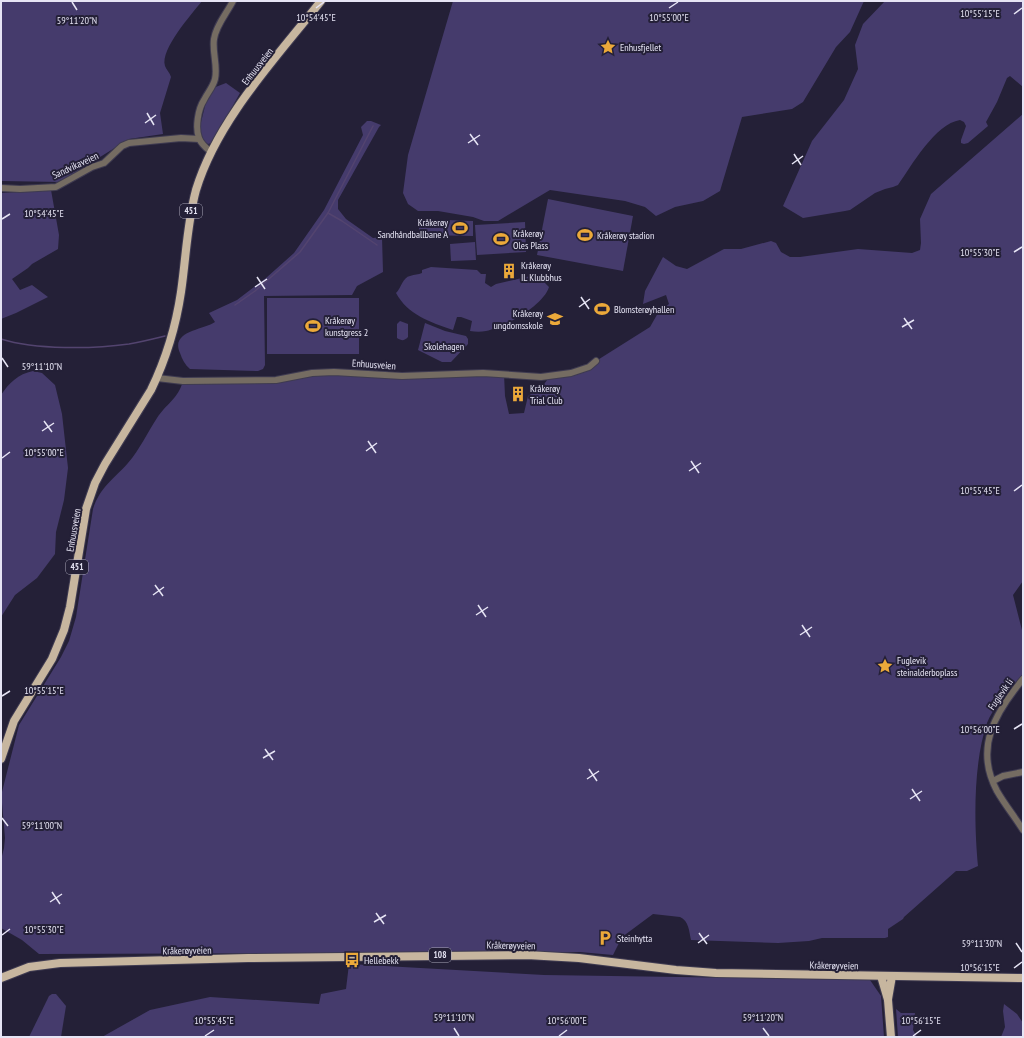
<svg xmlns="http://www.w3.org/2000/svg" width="1024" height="1038" viewBox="0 0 1024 1038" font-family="'PT Sans Narrow',sans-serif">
  <rect width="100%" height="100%" fill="#242037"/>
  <!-- green -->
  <g fill="#453b6c">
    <path d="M1,1H202C192,14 160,49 165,66C166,69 170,73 171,77L160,113L163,134L129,139L60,182L1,181Z"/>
    <path d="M453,1H864L850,32L836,47L803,102L792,109L742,117L720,191L703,201L675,207L656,216L645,207L625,201L550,190L498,221H484L473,217L438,211H418L408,204L403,193L408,155Z"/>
    <path d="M885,1H1023V87L1010,76L1007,78L997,102L986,122L988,126L968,143L964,144L961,143V140L966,126L964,122L960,120C935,124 912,165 898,185L893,187L885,189L875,193L850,210L845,211L803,218L783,206L812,141L844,100L858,69L855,45L863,24Z"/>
    <path d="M226,83L240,93L212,143L208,144L202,140L200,126L206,102L213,88Z"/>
    <path d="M1023,114V581L1013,595L1023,634V674C1011,687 993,707 987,723C973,764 974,824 978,866L967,871H956L904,917L903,919L888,929V937L885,938H822L809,941L778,943L691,940C689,931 689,921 680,917L653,914L622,937L613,955L580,952L39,954L22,940L1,928V860L4,848L5,838L2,803V792L5,780L19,725L61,657L69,641L76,617L93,509C100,487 114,479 128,463C140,449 147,433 157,418C166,404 178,399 183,381L276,380L312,373L384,375L504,374L505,396L509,414L524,413L528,396L542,387L550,376L571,373L596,361L650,327L658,313L669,304L666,295L643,304L645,291L663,257L676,266L687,269L724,249H741L771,241L776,243L781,252L790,257H800L858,249L912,253L920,250L921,243L920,219L931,194Z"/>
    <path d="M367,121H371L381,125L379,127L338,200V209L346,219L373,238L382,237L383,272L357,286L352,295L264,296L265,365L263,369L258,371L190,369C185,365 182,359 180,353C170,331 203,330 215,322L209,313L237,300L266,278L294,253L324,210L363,135L361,127Z"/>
    <path d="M51,190L59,235L58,249L32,264L28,268L12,279L20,290L32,285L48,297L16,313L1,319V193Z"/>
    <path d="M548,199L633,216L623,271L537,255Z"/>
    <path d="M419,220L446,221V228L447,220L473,221V236L419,235Z"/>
    <path d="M525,222L526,252L477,255L475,225Z"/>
    <path d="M475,242L476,260L451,261L450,244Z"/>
    <path d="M431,267L477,270L481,274H486L485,283L491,287L496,284L535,275L543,281L549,287C543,306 505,327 486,331C481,332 476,332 470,331L472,321L461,317H457L453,330C430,322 408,315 396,293C401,288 403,277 410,276C415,274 418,275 422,273V270Z"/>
    <rect x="267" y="298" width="92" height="56"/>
    <path d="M400,321L408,324V337C404,341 402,341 397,338V324Z"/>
    <path d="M425,323L445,331L466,336L468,339V344L451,362H442L418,350Z"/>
    <path d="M33,371L42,373L55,385L62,414L68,468L64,500L56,532L55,554L37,578L15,595L1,617V395C9,383 18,374 33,371Z"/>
    <path d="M349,964L544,975L870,980L881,996L884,1037H102L150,1010L210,997L319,1004L321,994L346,989Z"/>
    <path d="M52,994H56L66,1006L61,1037H29L49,996Z"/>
    <path d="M1004,1004L1017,1014L1023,1023V1037H1001L1005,1027L1003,1011Z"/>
    <path d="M896,1009L901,1013H915L913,1030L917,1037H898Z"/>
  </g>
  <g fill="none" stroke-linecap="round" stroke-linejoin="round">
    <!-- stream -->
    <g stroke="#53446f" stroke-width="1.5">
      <path d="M328,213L342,221L377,245"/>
      <path d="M235,305L255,291L300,252L328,213L373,126"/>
      <path d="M1,339C36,350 93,349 129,344C141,342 153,339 165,336"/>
    </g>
    <defs>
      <g id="minor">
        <path d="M211,152C206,148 201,144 199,138C195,128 198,109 204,100C208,92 213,87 215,79C218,66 212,52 214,39C216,25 227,13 233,1"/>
        <path d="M1,188L20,189L56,187L92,167L104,163L122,146L129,143L181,138L199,139"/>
        <path d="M157,378L183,381L276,380L312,373L334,372L402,376L483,373L541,377L571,373L589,367L596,361"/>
        <path d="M1023,679C995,713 974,748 997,791C1005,805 1015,817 1023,830"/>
        <path d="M993,781L1003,776L1023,772"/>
      </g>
      <g id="major">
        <path d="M1,759L14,721L52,659L64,630L70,607L86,509L95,483L105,464L151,390C166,359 176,326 181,292C186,258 187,223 196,190C217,120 276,58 321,1"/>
        <path d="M881,976L888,1000L891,1037"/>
        <path d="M1,978L29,967L60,963L248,958L527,955L579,958L676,970L716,973L1023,978"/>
        <path d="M888,999L892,976"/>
      </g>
    </defs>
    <!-- minor casing -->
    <use href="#minor" stroke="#3f3b51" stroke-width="8"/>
    <!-- major casing -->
    <use href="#major" stroke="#3f3b51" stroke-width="10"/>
    <!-- minor -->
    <use href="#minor" stroke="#756c62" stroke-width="6"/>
    <!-- major -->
    <use href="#major" stroke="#c7b69f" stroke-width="8"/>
  </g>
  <!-- ticks -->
  <path fill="none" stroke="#e6e4f4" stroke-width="1.5" d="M72,2L77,10M316,8L324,2M669,8L678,2M1014,14L1022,8M147,113L154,125M145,123L156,115M470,134L478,145M468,143L480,135M794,154L801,165M792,164L803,156M2,219L10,214M1014,252L1022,247M257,277L265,289M255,287L267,279M581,297L589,309M579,307L590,299M904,318L912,329M902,327L914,320M2,358L8,367M44,421L52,432M42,431L54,423M368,441L376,453M366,451L377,443M2,458L10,452M691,461L699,473M689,471L701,463M1014,491L1022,485M155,585L163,596M153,595L164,587M478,605L486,617M476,615L488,607M802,625L810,637M800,635L812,627M2,696L10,691M1014,729L1022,724M265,749L273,760M263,758L275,751M589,769L597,781M587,779L599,771M912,789L920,801M910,799L922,791M2,818L8,826M52,892L60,904M50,902L62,894M376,913L384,924M374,922L386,915M699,933L707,944M2,935L10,929M698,943L709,935M1016,943L1022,952M1014,968L1022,962M454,1028L459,1036M763,1028L769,1036M205,1036L214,1030M559,1036L567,1030M913,1036L921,1030"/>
  <!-- icons -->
  <defs>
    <symbol id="sight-bare" viewBox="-9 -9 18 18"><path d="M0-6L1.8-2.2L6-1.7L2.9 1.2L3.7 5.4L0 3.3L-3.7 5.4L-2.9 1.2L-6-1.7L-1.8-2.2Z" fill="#eca93a" stroke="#242037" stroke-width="2.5" paint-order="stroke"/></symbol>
    <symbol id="stadium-bare" viewBox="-9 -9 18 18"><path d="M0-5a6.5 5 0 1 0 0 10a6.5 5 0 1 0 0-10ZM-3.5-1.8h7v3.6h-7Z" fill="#eca93a" stroke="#242037" stroke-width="2.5" paint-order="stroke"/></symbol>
    <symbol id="building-bare" viewBox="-9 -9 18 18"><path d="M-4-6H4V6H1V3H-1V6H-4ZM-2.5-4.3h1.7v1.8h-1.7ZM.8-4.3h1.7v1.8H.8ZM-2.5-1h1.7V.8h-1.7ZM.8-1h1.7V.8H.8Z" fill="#eca93a" stroke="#242037" stroke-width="2.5" paint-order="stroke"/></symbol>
    <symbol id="school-bare" viewBox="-9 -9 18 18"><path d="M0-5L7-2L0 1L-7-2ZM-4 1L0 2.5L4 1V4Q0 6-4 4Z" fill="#eca93a" stroke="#242037" stroke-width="2.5" paint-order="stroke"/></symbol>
    <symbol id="parking-bare" viewBox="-9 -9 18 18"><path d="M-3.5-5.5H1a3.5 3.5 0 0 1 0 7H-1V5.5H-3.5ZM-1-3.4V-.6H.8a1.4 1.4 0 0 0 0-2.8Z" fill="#eca93a" stroke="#242037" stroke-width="2.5" paint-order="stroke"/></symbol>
    <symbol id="bus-bare" viewBox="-9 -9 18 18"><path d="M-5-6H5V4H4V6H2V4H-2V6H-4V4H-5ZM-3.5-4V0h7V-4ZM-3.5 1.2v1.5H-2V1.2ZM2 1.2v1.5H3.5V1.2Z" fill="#eca93a" stroke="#242037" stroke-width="2.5" paint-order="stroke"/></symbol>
  </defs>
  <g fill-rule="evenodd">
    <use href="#sight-bare" x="597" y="36" width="22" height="22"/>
    <use href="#stadium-bare" x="449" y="217" width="22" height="22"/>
    <use href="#stadium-bare" x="574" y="224" width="22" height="22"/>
    <use href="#stadium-bare" x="490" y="228" width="22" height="22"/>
    <use href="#building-bare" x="498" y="260" width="22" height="22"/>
    <use href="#stadium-bare" x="591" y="298" width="22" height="22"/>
    <use href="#school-bare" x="544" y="308" width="22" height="22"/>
    <use href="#stadium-bare" x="302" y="315" width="22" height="22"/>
    <use href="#building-bare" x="507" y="383" width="22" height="22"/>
    <use href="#sight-bare" x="874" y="655" width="22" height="22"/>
    <use href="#parking-bare" x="594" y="927" width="22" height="22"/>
    <use href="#bus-bare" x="341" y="949" width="22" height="22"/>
  </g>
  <g text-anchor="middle" stroke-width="4" stroke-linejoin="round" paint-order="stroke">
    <!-- shield labels -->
    <g fill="#242037" stroke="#aca9bb" stroke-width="1">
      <rect x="180" y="204" width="22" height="14" rx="3"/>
      <rect x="66" y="560" width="22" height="14" rx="3"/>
      <rect x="429" y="948" width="22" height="14" rx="3"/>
    </g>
    <g font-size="9" font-weight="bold" fill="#e6e4f4">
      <text x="191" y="214">451</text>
      <text x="77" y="570">451</text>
      <text x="440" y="958">108</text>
    </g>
    <!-- poi labels -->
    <g font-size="10" fill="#e6e4f4" stroke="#242037" text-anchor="start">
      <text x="620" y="51">Enhusfjellet</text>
      <text x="448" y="226" text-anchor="end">Kråkerøy<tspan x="448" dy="12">Sandhåndballbane A</tspan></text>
      <text x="513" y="237">Kråkerøy<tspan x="513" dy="12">Oles Plass</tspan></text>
      <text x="597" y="239">Kråkerøy stadion</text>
      <text x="521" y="269">Kråkerøy<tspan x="521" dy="12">IL Klubbhus</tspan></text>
      <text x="614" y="313">Blomsterøyhallen</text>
      <text x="543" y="317" text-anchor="end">Kråkerøy<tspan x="543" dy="12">ungdomsskole</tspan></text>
      <text x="325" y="324">Kråkerøy<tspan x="325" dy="12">kunstgress 2</tspan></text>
      <text x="530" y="392">Kråkerøy<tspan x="530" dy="12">Trial Club</tspan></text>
      <text x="897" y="664">Fuglevik<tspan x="897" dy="12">steinalderboplass</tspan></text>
      <text x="617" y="942">Steinhytta</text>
      <text x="364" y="964">Hellebekk</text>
    </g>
    <!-- street labels -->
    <g font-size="10" fill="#e6e4f4" stroke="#242037">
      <text transform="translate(257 66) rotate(-52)" y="4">Enhuusveien</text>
      <text transform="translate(75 165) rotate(-25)" y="4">Sandvikaveien</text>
      <text transform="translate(374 364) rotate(4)" y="4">Enhuusveien</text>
      <text transform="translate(73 530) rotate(-80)" y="4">Enhuusveien</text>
      <text transform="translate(1000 694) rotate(-55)" y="4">Fuglevik li</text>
      <text transform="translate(511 945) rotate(1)" y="4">Kråkerøyveien</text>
      <text transform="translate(187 950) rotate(-1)" y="4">Kråkerøyveien</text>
      <text transform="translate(834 965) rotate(1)" y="4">Kråkerøyveien</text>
    </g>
    <!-- park labels -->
    <g font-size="10" fill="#e3e1f4" stroke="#242037">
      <text x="444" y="350">Skolehagen</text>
    </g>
  </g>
  <g font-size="10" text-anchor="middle" fill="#e6e4f4" stroke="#242037" stroke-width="4" stroke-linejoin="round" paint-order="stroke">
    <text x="980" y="17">10°55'15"E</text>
    <text x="316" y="21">10°54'45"E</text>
    <text x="669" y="21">10°55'00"E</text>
    <text x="77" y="24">59°11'20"N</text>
    <text x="44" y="217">10°54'45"E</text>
    <text x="980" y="256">10°55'30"E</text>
    <text x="42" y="370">59°11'10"N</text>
    <text x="44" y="456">10°55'00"E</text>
    <text x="980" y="494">10°55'45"E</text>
    <text x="44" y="694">10°55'15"E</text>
    <text x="980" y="733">10°56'00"E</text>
    <text x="42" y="829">59°11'00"N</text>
    <text x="44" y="933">10°55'30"E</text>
    <text x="982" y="947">59°11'30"N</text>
    <text x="980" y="971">10°56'15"E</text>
    <text x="454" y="1021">59°11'10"N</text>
    <text x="763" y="1021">59°11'20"N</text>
    <text x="214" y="1024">10°55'45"E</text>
    <text x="567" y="1024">10°56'00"E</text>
    <text x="921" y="1024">10°56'15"E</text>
  </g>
  <!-- border -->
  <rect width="1024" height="1038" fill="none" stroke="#e6e4f4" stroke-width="4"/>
</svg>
